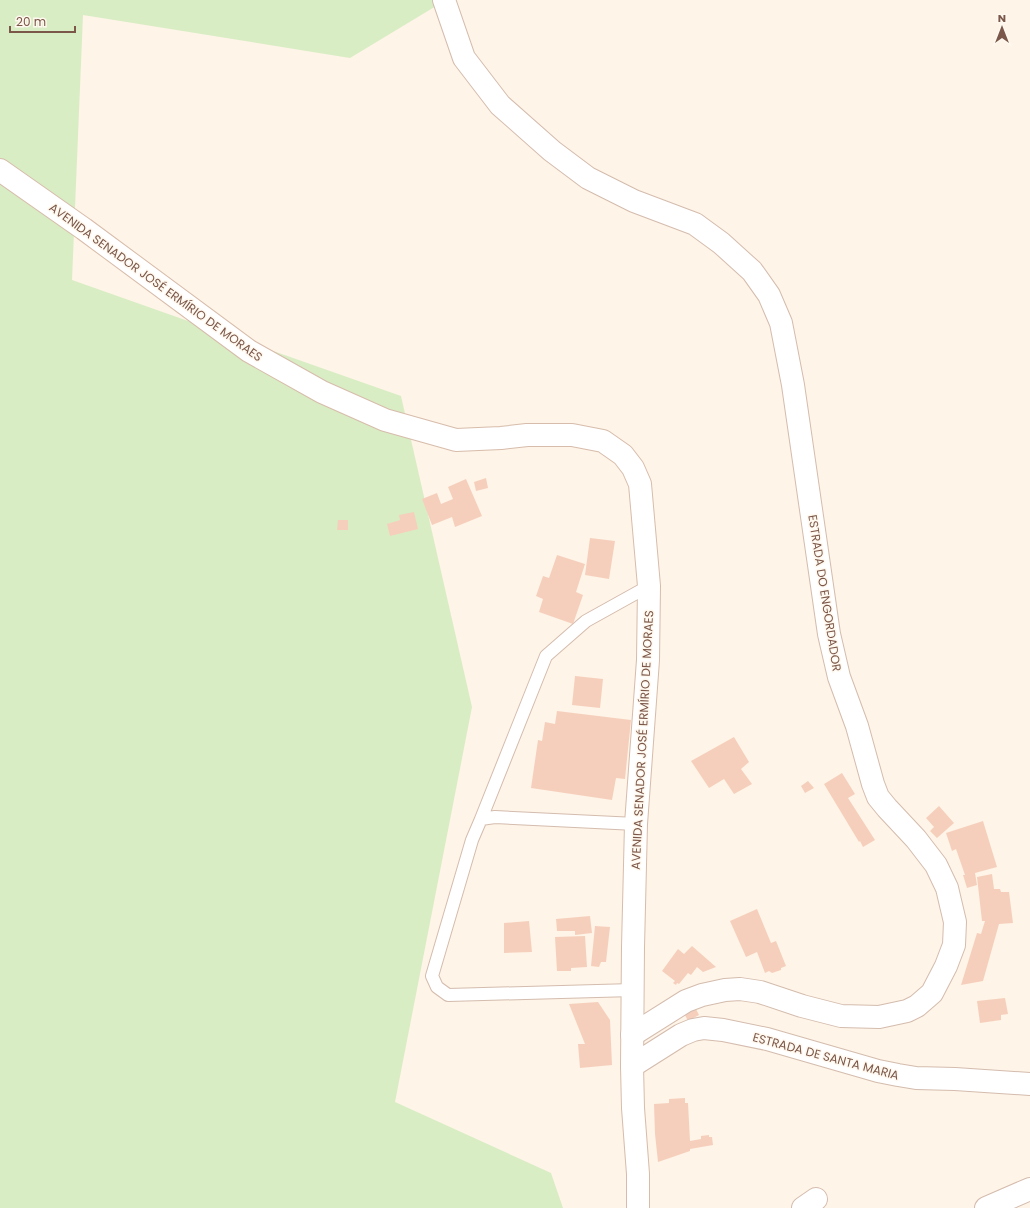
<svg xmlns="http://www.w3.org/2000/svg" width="1030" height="1208" font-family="Poppins,sans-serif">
  <rect width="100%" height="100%" fill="#fef4e7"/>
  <path fill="#d8edc4" d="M0 0H446L350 58 83 15 72 280 401 396 472 707 395 1102 551 1173 563 1208H0Z"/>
  <path fill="#f6cfbc" d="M486 478 488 488 476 491 474 482Z
    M466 479 482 516 455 527 452 517 432 525 422 499 437 493 441 504 453 499 448 487Z
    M414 512 418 529 390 536 387 524 400 520 399 515Z
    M338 520H348V530H337Z
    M590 538 615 541 609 579 585 575Z
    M557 555 585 564 576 592 583 595 573 624 539 612 543 599 536 596 543 576 549 578Z
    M575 676 603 679 600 708 572 705Z
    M557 711 631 720 625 779 616 778 612 800 531 788 538 740 542 741 545 722 555 724Z
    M734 737 749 762 741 769 752 784 734 794 724 779 709 788 691 761Z
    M842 773 855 794 848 798 875 840 863 847 860 841 859 842 824 784Z
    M808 781 814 788 805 793 801 786Z
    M939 806 954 823 937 838 930 831 934 827 926 818Z
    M983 821 997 867 975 873 977 885 967 888 963 875H965L956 849 952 851 946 833Z
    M992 874 994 889H1000L1001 892H1009L1013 923 999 924 983 981 961 985 977 933 981 934 985 921H982L977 877Z
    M757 909 771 943 776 941 786 966 781 968V970L772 973 769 971 765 973 757 952 746 957 730 921Z
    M590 916 592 933 575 935V931H557L556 919Z
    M529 921 532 952 504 953V923Z
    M595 926 610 927 606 962H601L599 967 591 966Z
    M585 936 587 967 571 968V971H557L555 937Z
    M692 946 716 967 703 972 697 967 691 975 688 973 679 984 677 983 676 985 673 983 675 981 662 971 678 949 684 954Z
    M1005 998 1008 1014 1001 1015V1020L980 1023 977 1001Z
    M598 1002 610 1020 612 1065 580 1068 578 1044H585L569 1004Z
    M695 1007 699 1015 688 1021 684 1013Z
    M685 1098V1103H688L690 1141 701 1139V1136L709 1135V1137H712L713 1145 690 1149V1151L658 1162 655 1134 654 1104 669 1103V1099Z"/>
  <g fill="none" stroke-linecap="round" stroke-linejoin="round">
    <defs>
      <path id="service" d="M481 819 546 656 586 621 649 586
        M633 990 448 995 437 987 432 976 472 840 481 819 495 817 636 824"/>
      <path id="minor" d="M444 0 464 58 500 105 552 151 588 178 634 201 695 224 721 243 752 271 769 295 781 323 793 385 829 634 839 677 857 726 873 784 878 797 887 808 916 839 936 865 947 888 955 922 954 945 946 966 932 993 917 1006 907 1011 879 1017 841 1016 802 1006 760 992 740 989 725 990 702 995 686 1001 632 1035
        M632 1066 681 1035 693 1030 704 1028 723 1030 767 1039 878 1071 898 1075 916 1078 955 1079 1030 1084
        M803 1208 816 1199
        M986 1208 1030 1189"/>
      <path id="secondary" d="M0 170 84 229 249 351 322 392 385 420 456 440 501 438 527 435H572L603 441 623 455 633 468 640 484 649 586 648 660 636 824 633 947 632 1066 633 1108 638 1174V1208"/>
    </defs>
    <use href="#service" stroke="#d4bcae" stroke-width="14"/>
    <use href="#minor" stroke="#d4bcae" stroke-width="24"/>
    <use href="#secondary" stroke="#d7bcab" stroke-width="24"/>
    <use href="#service" stroke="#fff" stroke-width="12"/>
    <use href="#minor" stroke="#fff" stroke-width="22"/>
    <use href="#secondary" stroke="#fff" stroke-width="22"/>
  </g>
  <g text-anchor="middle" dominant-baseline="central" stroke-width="3" stroke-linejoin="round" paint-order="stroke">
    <g font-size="12" fill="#7b5749" stroke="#fff8ef">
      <text transform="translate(156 282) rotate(36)">AVENIDA SENADOR JOSÉ ERMÍRIO DE MORAES</text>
      <text transform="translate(825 593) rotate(81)">ESTRADA DO ENGORDADOR</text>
      <text transform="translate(642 740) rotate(-87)">AVENIDA SENADOR JOSÉ ERMÍRIO DE MORAES</text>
      <text transform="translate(826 1056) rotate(15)">ESTRADA DE SANTA MARIA</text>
    </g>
  </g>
  <g transform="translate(1002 28)" stroke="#fff8ef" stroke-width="3" paint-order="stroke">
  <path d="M0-3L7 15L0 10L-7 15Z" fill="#7b5749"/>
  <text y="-6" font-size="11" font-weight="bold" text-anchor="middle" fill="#7b5749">N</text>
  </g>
  <path d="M10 26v6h65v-6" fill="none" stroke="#7b5749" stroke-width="2"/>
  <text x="16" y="26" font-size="12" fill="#7b5749" stroke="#fff8ef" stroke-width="3" paint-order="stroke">20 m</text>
</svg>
